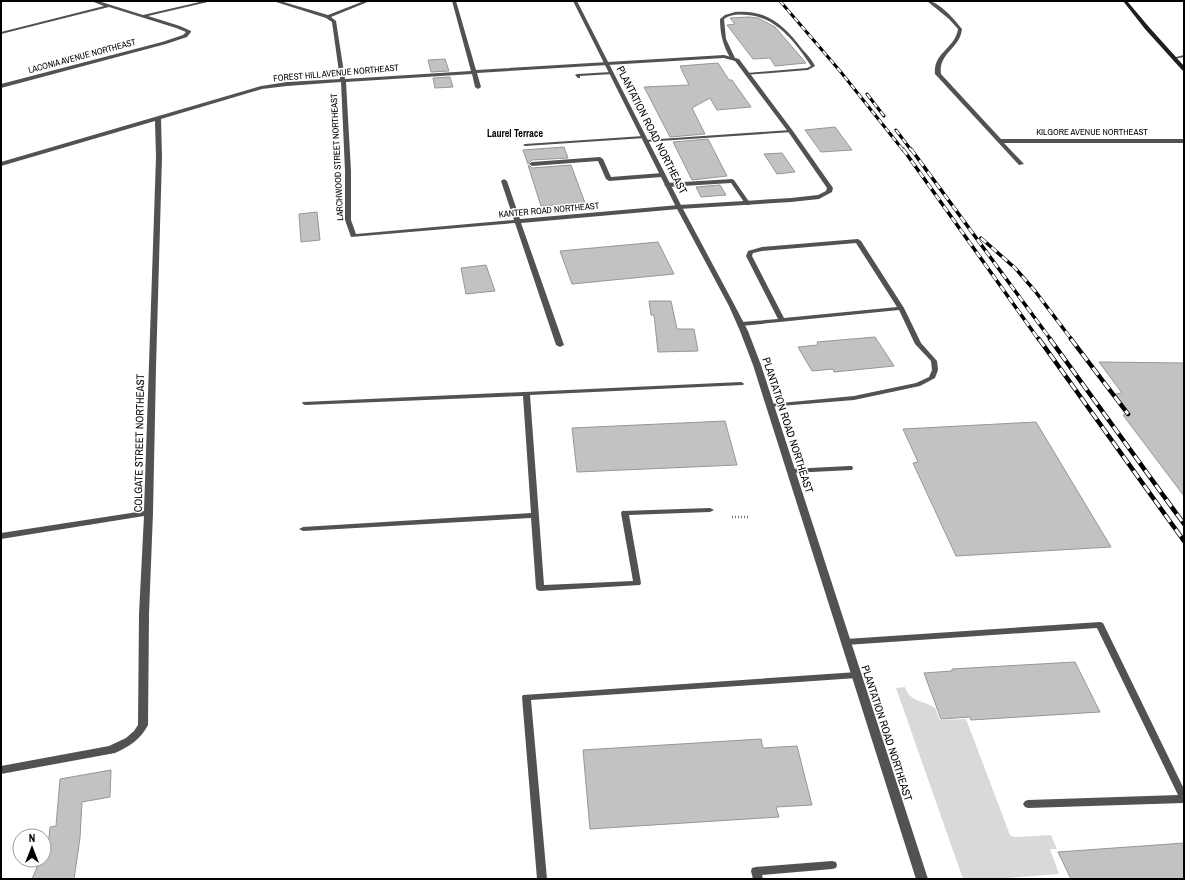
<svg xmlns="http://www.w3.org/2000/svg" width="1185" height="880" font-family="'Archivo Narrow',sans-serif">
  <rect width="100%" height="100%" fill="#fff"/>
  <path fill="#d9d9d9" d="M905 687C910 703 924 700 935 708L940 720 966 719 1010 835 1014 837 1051 835 1057 849H1050L1059 874 995 879H963L896 688Z"/>
  <path fill="#c2c2c2" stroke="#969696" d="M749 17 758 18 775 27 806 63 775 66 770 58 753 59 727 25 735 24 730 18Z
    M445 59 449 71 431 72 428 60Z
    M718 63 729 80H732L751 107 717 110 710 98 692 108 705 134 670 137 644 87 689 85 680 66Z
    M450 77 453 87 435 88 433 78Z
    M835 127 852 150 821 152 805 130Z
    M708 139 727 176 692 180 673 142Z
    M564 147 568 158 532 160 528 164 523 150Z
    M782 153 795 172 777 174 764 154Z
    M528 165 532 168 571 165 585 203 541 206Z
    M720 185 726 195 701 197 696 187Z
    M317 212 320 240 301 242 299 214Z
    M658 242 674 274 572 284 560 251Z
    M486 265 495 291 466 294 461 268Z
    M649 301H671L677 329H694L698 351 658 352 654 315H651Z
    M875 337 894 366 834 372 833 369 812 371 798 347 818 345 817 342Z
    M1099 362 1184 363V496L1123 415 1130 414 1115 394 1122 393Z
    M725 421 737 465 577 472 572 428Z
    M1036 422 1111 547 956 556 913 463 918 462 903 429Z
    M1075 662 1100 712 971 720 970 717 941 719 924 673 952 671V669Z
    M761 739 763 748 797 746 812 805 776 807 779 817 590 829 583 750Z
    M111 770 110 797 82 802 80 838 74 879H32L40 860H44L45 839 49 838 50 827 56 826 60 779Z
    M1184 843V879H1071L1058 852Z"/>
  <g fill="none" stroke-linecap="round" stroke-linejoin="round">
    <path stroke="#747474" stroke-width="2.5" stroke-dasharray="1 2" stroke-linecap="butt" d="M732 517H750"/>
    <path fill="#525252" fill-rule="evenodd" d="M735 12C766 9 784 25 802 49 807 54 812 60 815 66L808 70 745 75V74L747 73 807 68 811 66C796 43 776 17 748 15 739 14 731 14 724 19L726 39 735 58 731 59C723 46 720 34 720 19L725 15Z
      M611 72 613 73V74L580 76V78H578L575 75 577 74Z
      M790 130H792V132L645 142 643 141 645 140Z
      M643 136 645 137V138L525 146 523 145 525 144Z
      M600 157 603 159 611 177 662 173 665 175 662 177 609 181 606 179 598 161 532 166 529 164 532 162Z
      M732 179 734 180 750 203V205H746L731 183 667 187 664 185 667 183Z
      M858 239 861 241 904 308 921 343 937 361 938 370 935 378 920 386 854 400 768 407 767 406 770 404 854 396 916 383 929 377 932 370 931 361 915 344 899 310 741 326 738 324 741 322 778 319 746 256 748 251 762 247ZM856 243 897 307 784 318 752 256 753 253 762 251Z
      M741 382 743 383 744 384 743 385 530 395 544 585 633 581 621 513 622 511 710 508 714 510 710 512 629 515 641 583 640 585 540 591 537 590 536 588 531 518 303 531 299 529 303 527 531 513 523 396 305 405 303 404 302 403 303 402Z
      M849 466H852L853 468 852 470 791 473 787 471 791 469Z
      M1100 622 1103 623 1104 625 1184 789V803L1028 808 1025 807 1023 804 1025 801 1028 800 1178 795 1097 628 846 645 843 644 842 642 843 640 846 639Z
      M857 672 860 673 861 675 860 677 857 678 531 700 547 879H537L522 697 523 695Z
      M832 861 836 862 837 865 836 868 832 869 762 875 763 879H753L751 871 752 868 756 867Z"/>
    <path fill="#525252" fill-rule="evenodd" d="M91 1H98L143 15 204 1H212L148 16 180 26 191 31V32L187 37 166 44 1 88V84L162 42 183 35 186 32 176 28 109 7 1 34V32L104 6Z
      M273 1H280L328 15 364 1H370L331 17 336 21 345 79 471 71 452 1H456L476 70 724 55 739 59 793 131 833 188 832 192 819 199 791 202 679 209 521 223 564 345 560 347 556 345 515 223 351 237 345 220V171L341 82 287 86 262 89 161 119 162 157 156 368 153 513 149 614 148 725C140 740 130 746 115 753L1 774V766L109 746 126 738 134 731 138 725 139 614 144 516 1 539V533L144 511 156 157 155 121 1 166V162L261 86 287 82 340 79 332 22 326 18ZM724 58 735 61 789 133 827 188 826 191 818 195 791 198 679 205 520 219 507 181 504 179 501 181 514 220 356 234 351 220V171L346 82 472 74 475 87 478 89 481 87 477 73Z
      M927 1C939 1 955 20 962 29 960 49 938 53 941 74L1001 139H1184V143H1004L1024 164 1019 165 935 74C933 52 955 49 958 29L949 19Z
      M1184 55V57L1174 59 1172 58Z"/>
    <path fill="#525252" fill-rule="evenodd" d="M573 1H577L682 207 735 306 748 331 761 365 928 879H916L753 365 740 331 729 306 676 207Z"/>
    <path fill="#1f1f1f" fill-rule="evenodd" d="M1123 1H1127L1149 27 1184 66V71L1182 70 1145 29Z"/>
    <defs>
      <path id="rail-far2" d="M780 1 840 71 903 150
        M867 94 884 116
        M896 130 911 150"/>
      <path id="rail-far1" d="M903 149 1039 340
        M911 149 1051 340
        M981 238 1015 268 1035 291 1072 340"/>
      <path id="rail" d="M1039 339 1184 541
        M1050 339 1184 524
        M1071 339 1128 414"/>
    </defs>
    <use href="#rail-far2" stroke="#000" stroke-width="3"/>
    <use href="#rail-far1" stroke="#000" stroke-width="3.5"/>
    <use href="#rail" stroke="#000" stroke-width="4.5"/>
    <use href="#rail-far2" stroke="#fff" stroke-width="2" stroke-dasharray="5.5" stroke-linecap="butt"/>
    <use href="#rail-far1" stroke="#fff" stroke-width="2.5" stroke-dasharray="7" stroke-linecap="butt"/>
    <use href="#rail" stroke="#fff" stroke-width="3" stroke-dasharray="9" stroke-linecap="butt"/>
  </g>
  <g text-anchor="middle" dominant-baseline="central" stroke-width="3" stroke-linejoin="round" paint-order="stroke">
    <g font-size="9" fill="#000" stroke="#fff">
      <text transform="translate(82 56) rotate(-15)">LACONIA AVENUE NORTHEAST</text>
      <text transform="translate(336 73) rotate(-5)">FOREST HILL AVENUE NORTHEAST</text>
      <text x="1092" y="132">KILGORE AVENUE NORTHEAST</text>
      <text transform="translate(337 157) rotate(-93)">LARCHWOOD STREET NORTHEAST</text>
      <text transform="translate(549 210) rotate(-5)">KANTER ROAD NORTHEAST</text>
    </g>
    <g font-size="10" font-weight="bold" fill="#000" stroke="#fff">
      <text x="515" y="133">Laurel Terrace</text>
    </g>
    <g font-size="11" fill="#000" stroke="#fff">
      <text transform="translate(652 130) rotate(63)">PLANTATION ROAD NORTHEAST</text>
      <text transform="translate(788 425) rotate(72)">PLANTATION ROAD NORTHEAST</text>
      <text transform="translate(139 443) rotate(-89)">COLGATE STREET NORTHEAST</text>
      <text transform="translate(887 733) rotate(72)">PLANTATION ROAD NORTHEAST</text>
    </g>
  </g>
  <rect width="1185" height="880" fill="none" stroke="#000000" stroke-width="4"/>
  <g transform="translate(32 848)"><circle r="19" fill="#ffffff" stroke="#999999"/>
  <path d="M0-3L7 15L0 10L-7 15Z" fill="#000000"/>
  <text y="-6" font-size="11" font-weight="bold" text-anchor="middle" fill="#000000">N</text>
  </g>
</svg>
